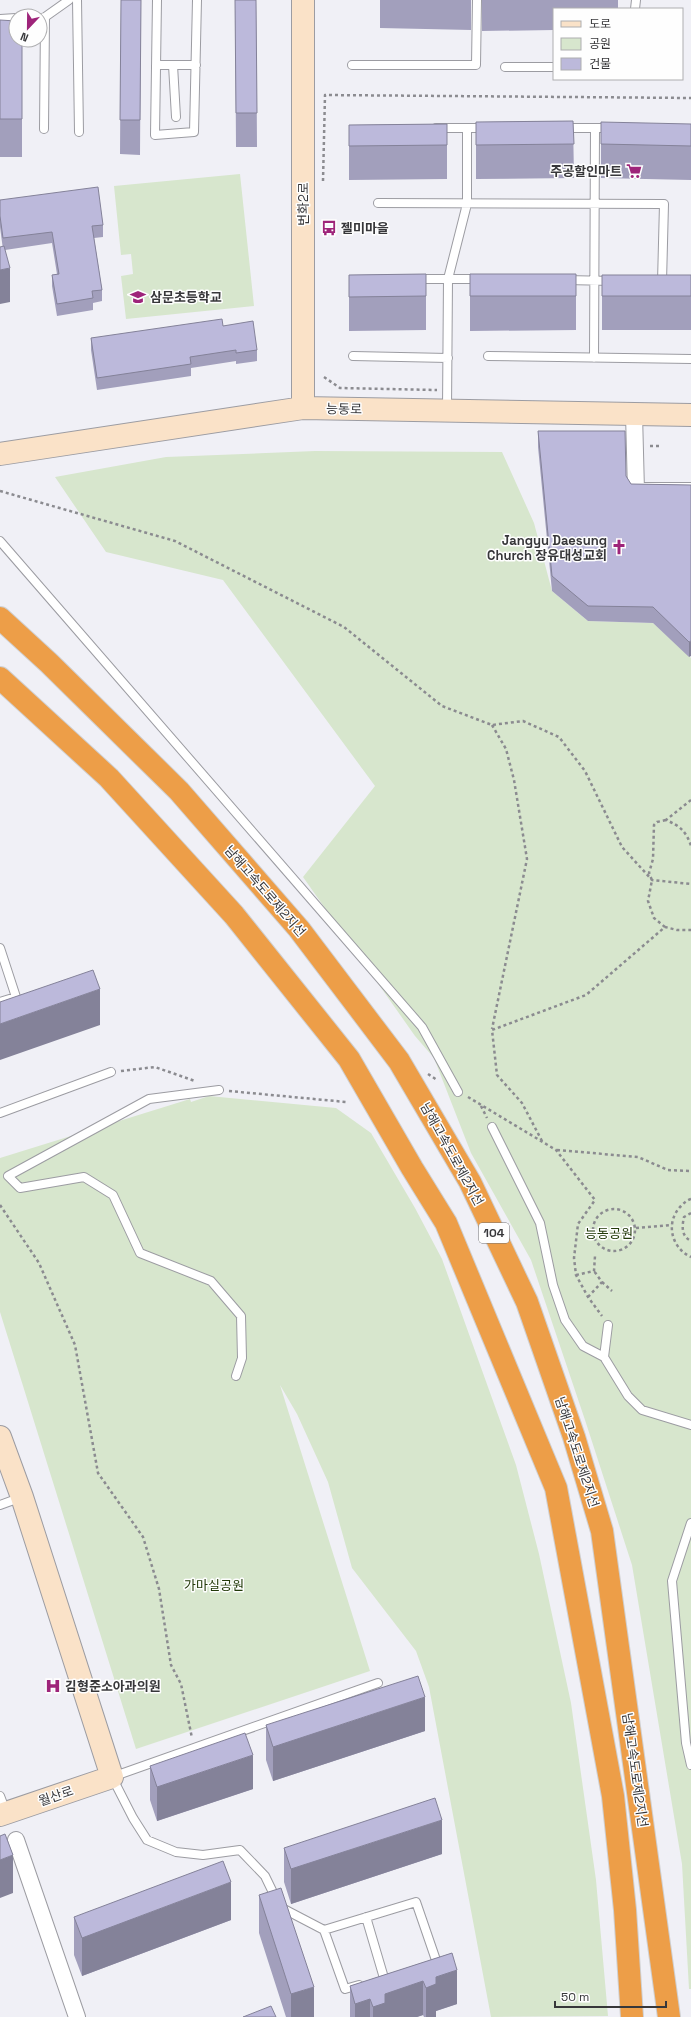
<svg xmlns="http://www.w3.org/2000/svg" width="691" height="2017" font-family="'Space Grotesk','Noto Sans KR',sans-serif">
  <rect width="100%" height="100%" fill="#f0f0f6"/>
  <path fill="#d7e6cd" d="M240 174 254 306 126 319 121 276 133 274 131 254 121 255 114 186Z
    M315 451 502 452 534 523 552 591 588 621 653 623 691 658V1989H689L682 1864 632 1565 585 1420 531 1260 471 1153 434 1058 415 1036 303 877 375 786 223 580 106 552 55 477 166 457Z
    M209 1096 336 1108 371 1133 415 1208 442 1259 516 1465 539 1554 571 1703 596 1880 608 2016 491 2017 429 1687 416 1651 352 1568 328 1482 297 1414 280 1385 370 1671 136 1749 0 1312V1158L190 1099 191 1102Z"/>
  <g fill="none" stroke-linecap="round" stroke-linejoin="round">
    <defs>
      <path id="lane" d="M77 0 79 132
        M157 0 155 135 194 132 197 0
        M635 9 636 0
        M41 18 45 17 69 0
        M0 19 16 18
        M157 65H196
        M173 65 176 117
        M352 65H476L477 0
        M505 67H554
        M436 128H486
        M564 128H612
        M44 129 45 17
        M378 203 664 204 662 282 658 281
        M416 279H480
        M566 280 612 281
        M353 356 448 358
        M488 356 691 359
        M594 358 595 128
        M447 409 448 279 467 204V128
        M0 541 422 1027 458 1092
        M0 948 16 997 0 1002
        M219 1090 149 1099 8 1176 20 1188 84 1177 113 1195 140 1253 211 1281 241 1316 242 1358 236 1376
        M0 1113 111 1072
        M492 1127 540 1223 553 1285 565 1320 583 1346 604 1357 608 1325
        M604 1357 628 1396 642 1410 691 1425
        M0 1505 22 1497
        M691 1523 672 1581 686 1743 691 1765
        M0 1796 6 1812
        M366 1917 384 1978
        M324 1930 416 1902 437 1963 432 1965
        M359 1985 345 1989 324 1930 280 1907 265 1876 240 1850 203 1855 176 1852 147 1840 133 1818 112 1777 378 1683"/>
      <path id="street" d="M634 414 636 491H691
        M16 1840 77 2017"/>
      <path id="secondary" d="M303 0V408
        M0 454 303 408 691 415
        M0 1437 22 1497 112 1777 0 1815"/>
      <path id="highway" d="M0 618 49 663 179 791 299 929 399 1061 470 1182 527 1302 574 1437 602 1531 669 2017
        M0 678 109 778 234 915 349 1059 412 1168 446 1223 556 1488 613 1796 625 1910 632 2017"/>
    </defs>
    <use href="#lane" stroke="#9c9ca2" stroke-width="10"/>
    <use href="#street" stroke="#9c9ca2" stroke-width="18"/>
    <use href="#secondary" stroke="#9c9ca2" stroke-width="24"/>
    <use href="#highway" stroke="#cfcfd0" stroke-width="24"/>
    <path stroke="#8b8b90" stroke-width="2.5" stroke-dasharray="3 3" stroke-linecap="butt" d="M323 181 325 95 691 98
      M324 377 340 388 437 390
      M650 446H660
      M0 491 175 541 344 627 442 706 492 725 523 721 559 737 585 771 622 847 652 880 691 884
      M492 725 506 749 514 780 527 859 492 1029
      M691 800 666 820C680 826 686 831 691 846
      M665 927 654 918 648 901 652 880 649 873 653 859 654 825 657 822 666 820
      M121 1071 155 1067 195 1081
      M428 1074 437 1080
      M229 1091 346 1102
      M468 1097 556 1150 595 1200 578 1224 574 1258 576 1275 588 1297 602 1316
      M481 1106 487 1118
      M542 1141 522 1103 497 1075 492 1030 586 995 665 927 677 930H691
      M557 1150 638 1157 668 1170 691 1171
      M691 1199C687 1200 684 1203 681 1206 665 1222 671 1248 691 1257
      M0 1205 39 1263 75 1345 98 1473 143 1537 159 1589 171 1665 181 1684 192 1738
      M593 1230a21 21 0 1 1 42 0a21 21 0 1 1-42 0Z
      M691 1213 684 1217C682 1226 681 1236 691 1241
      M636 1228 672 1225
      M576 1275 594 1271 595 1256
      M602 1282 612 1291
      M588 1297 602 1282 594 1271"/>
    <use href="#lane" stroke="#fff" stroke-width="8"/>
    <use href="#street" stroke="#fff" stroke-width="16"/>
    <use href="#secondary" stroke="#fae2c8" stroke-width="22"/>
    <use href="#highway" stroke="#ed9e48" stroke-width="22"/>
  </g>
  <path fill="#a29fbc" d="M121 0H141L140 155 120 154Z
    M235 0H256L257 147H236Z
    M380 0H471V30L380 28Z
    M482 0H618V9H554V30L482 31Z
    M0 20 22 40V157H0Z
    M573 121 574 178 476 179V122Z
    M447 124V179L349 180V125Z
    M691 124V180L601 178V144Z
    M0 200 103 225V237L94 238 102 290V301L93 303V310L57 316 52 286V275L57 274 52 243 5 250 10 302 0 227Z
    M426 274V330L349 331V275Z
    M470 274H576V330L470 331Z
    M602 275H691V330H602Z
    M223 326 257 350V361L236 364V361L191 368V376L97 390 91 350V338Z
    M538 431 626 476 631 484 691 485 689 657 653 623 588 621 552 591 538 447Z
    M266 1725 425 1731 273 1781 266 1760Z
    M150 1766 253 1789 157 1821 150 1800Z
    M284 1848 442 1854 291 1904 284 1882Z
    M259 1895 314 2017H286L259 1933Z
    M74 1917 231 1920 82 1976 74 1955Z
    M452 1953 457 2004 436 2011V2017H424L423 2015 417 2017H350V1986Z"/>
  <path fill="#848299" d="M10 268V302L0 304V270Z
    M691 641V656L689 657V642Z
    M100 989V1025L0 1060V1024Z
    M425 1697V1731L273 1781V1747Z
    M253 1755V1789L157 1821V1787Z
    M442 1820V1854L291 1904V1869Z
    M13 1855V1893L0 1898V1860Z
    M231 1882V1920L82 1976V1938Z
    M457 1970V2004L436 2011V2017H426V1988L436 1977Z
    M423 1981V2015L417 2017H373V2007L385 1994Z
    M314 1987V2017H291V1994Z
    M370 1999V2017H355V2004Z"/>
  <path fill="#bcb9db" stroke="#848299" d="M121 0H141L140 120H120Z
    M235 0H256L257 113H236Z
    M0 20 16 21V40H22V119H0Z
    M573 121 574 144 476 145V122Z
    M601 122 691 124V146L601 144Z
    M447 124V145L349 146V125Z
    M98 187 103 225 92 226 102 290 92 291 93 298 57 304 52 275 59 274 52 232 3 238 0 216V200Z
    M4 246 10 268 0 270V247Z
    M426 274V296L349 297V275Z
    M470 274H576V296H470Z
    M602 275H691V296H602Z
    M222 319 223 326 253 321 257 350 236 353V350L190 357 191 364 97 378 91 338Z
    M538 431H625L626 476 631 484 691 485V641L689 642 653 607 588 606 552 576Z
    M93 970 100 989 0 1024V1002Z
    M418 1676 425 1697 273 1747 266 1725Z
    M245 1733 253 1755 157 1787 150 1766Z
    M435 1798 442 1820 291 1869 284 1848Z
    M5 1834 13 1855 0 1860V1836Z
    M223 1861 231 1882 82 1938 74 1917Z
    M281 1888 314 1987 291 1994 259 1895Z
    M452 1953 457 1970 436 1977V1984L426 1988 423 1981 385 1994V2003L373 2007 370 1999 355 2004 350 1986Z
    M271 2006 276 2017H243Z"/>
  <defs>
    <symbol id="supermarket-bare" viewBox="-9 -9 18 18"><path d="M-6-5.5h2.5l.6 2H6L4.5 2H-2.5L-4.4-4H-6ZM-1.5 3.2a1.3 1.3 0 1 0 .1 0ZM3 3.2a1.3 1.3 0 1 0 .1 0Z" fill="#9e247a" stroke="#fefefe" stroke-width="2.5" paint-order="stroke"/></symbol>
    <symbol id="bus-bare" viewBox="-9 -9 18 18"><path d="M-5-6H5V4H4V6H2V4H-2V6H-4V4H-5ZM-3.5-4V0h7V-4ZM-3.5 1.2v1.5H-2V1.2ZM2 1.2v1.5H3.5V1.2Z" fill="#9e247a" stroke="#fefefe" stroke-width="2.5" paint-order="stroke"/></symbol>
    <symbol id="school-bare" viewBox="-9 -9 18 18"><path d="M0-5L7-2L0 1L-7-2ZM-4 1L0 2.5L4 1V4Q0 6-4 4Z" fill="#9e247a" stroke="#fefefe" stroke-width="2.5" paint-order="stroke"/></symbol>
    <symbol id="church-bare" viewBox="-9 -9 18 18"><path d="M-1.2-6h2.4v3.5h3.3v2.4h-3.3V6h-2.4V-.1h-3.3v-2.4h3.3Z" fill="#9e247a" stroke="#fefefe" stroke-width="2.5" paint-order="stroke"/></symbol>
    <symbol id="hospital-bare" viewBox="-9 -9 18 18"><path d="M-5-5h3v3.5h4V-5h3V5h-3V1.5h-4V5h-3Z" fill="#9e247a" stroke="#fefefe" stroke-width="2.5" paint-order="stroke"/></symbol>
  </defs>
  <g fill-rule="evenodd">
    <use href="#supermarket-bare" x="623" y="160" width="22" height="22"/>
    <use href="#bus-bare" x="318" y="217" width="22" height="22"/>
    <use href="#school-bare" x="127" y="286" width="22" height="22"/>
    <use href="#church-bare" x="608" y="536" width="22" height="22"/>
    <use href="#hospital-bare" x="42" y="1675" width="22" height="22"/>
  </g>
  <g text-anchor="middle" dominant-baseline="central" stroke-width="3" stroke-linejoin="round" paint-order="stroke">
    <rect fill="#fefefe" stroke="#737375" stroke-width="1" x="479" y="1223" width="30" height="20" rx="3"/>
    <g font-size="12" font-weight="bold" fill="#37373a">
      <text x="494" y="1233">104</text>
    </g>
    <g font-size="13" font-weight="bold" fill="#37373a" stroke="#fefefe" text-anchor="start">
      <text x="622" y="171" text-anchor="end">주공할인마트</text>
      <text x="341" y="228">젤미마을</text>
      <text x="150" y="297">삼문초등학교</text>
      <text x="607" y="540" text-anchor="end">Jangyu Daesung<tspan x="607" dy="15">Church 장유대성교회</tspan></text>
      <text x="65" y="1686">김형준소아과의원</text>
    </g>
    <g font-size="13" fill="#37373a" stroke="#fefefe">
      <text transform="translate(303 204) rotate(-90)">번화2로</text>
      <text transform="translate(344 409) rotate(1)">능동로</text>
      <text transform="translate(265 891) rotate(49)">남해고속도로제2지선</text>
      <text transform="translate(452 1154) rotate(61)">남해고속도로제2지선</text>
      <text transform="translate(577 1452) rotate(72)">남해고속도로제2지선</text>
      <text transform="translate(635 1770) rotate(82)">남해고속도로제2지선</text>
      <text transform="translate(56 1796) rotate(-19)">월산로</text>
    </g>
    <g font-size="13" fill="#213908" stroke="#fefefe">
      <text x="609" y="1233">능동공원</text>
      <text x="214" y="1585">가마실공원</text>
    </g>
  </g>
  <rect x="553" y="8" width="130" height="72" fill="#fefefe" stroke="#aeaeb0"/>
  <rect x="561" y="21" width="20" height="6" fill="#fae2c8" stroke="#aeaeb0"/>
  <text x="589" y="28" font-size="12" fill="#37373a">도로</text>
  <rect x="561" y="38" width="20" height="12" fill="#d7e6cd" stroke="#aeaeb0"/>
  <text x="589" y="48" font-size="12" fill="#37373a">공원</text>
  <rect x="561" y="58" width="20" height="12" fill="#bcb9db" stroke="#aeaeb0"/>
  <text x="589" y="68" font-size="12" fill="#37373a">건물</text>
  <g transform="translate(28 28) rotate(202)"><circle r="19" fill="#fefefe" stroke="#aeaeb0"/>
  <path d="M0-3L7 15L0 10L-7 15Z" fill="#9e247a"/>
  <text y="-6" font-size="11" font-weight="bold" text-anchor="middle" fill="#37373a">N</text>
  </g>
  <path d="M555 2001v6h111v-6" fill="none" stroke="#37373a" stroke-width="2"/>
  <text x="561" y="2001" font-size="12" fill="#37373a" stroke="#fefefe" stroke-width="3" paint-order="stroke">50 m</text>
</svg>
